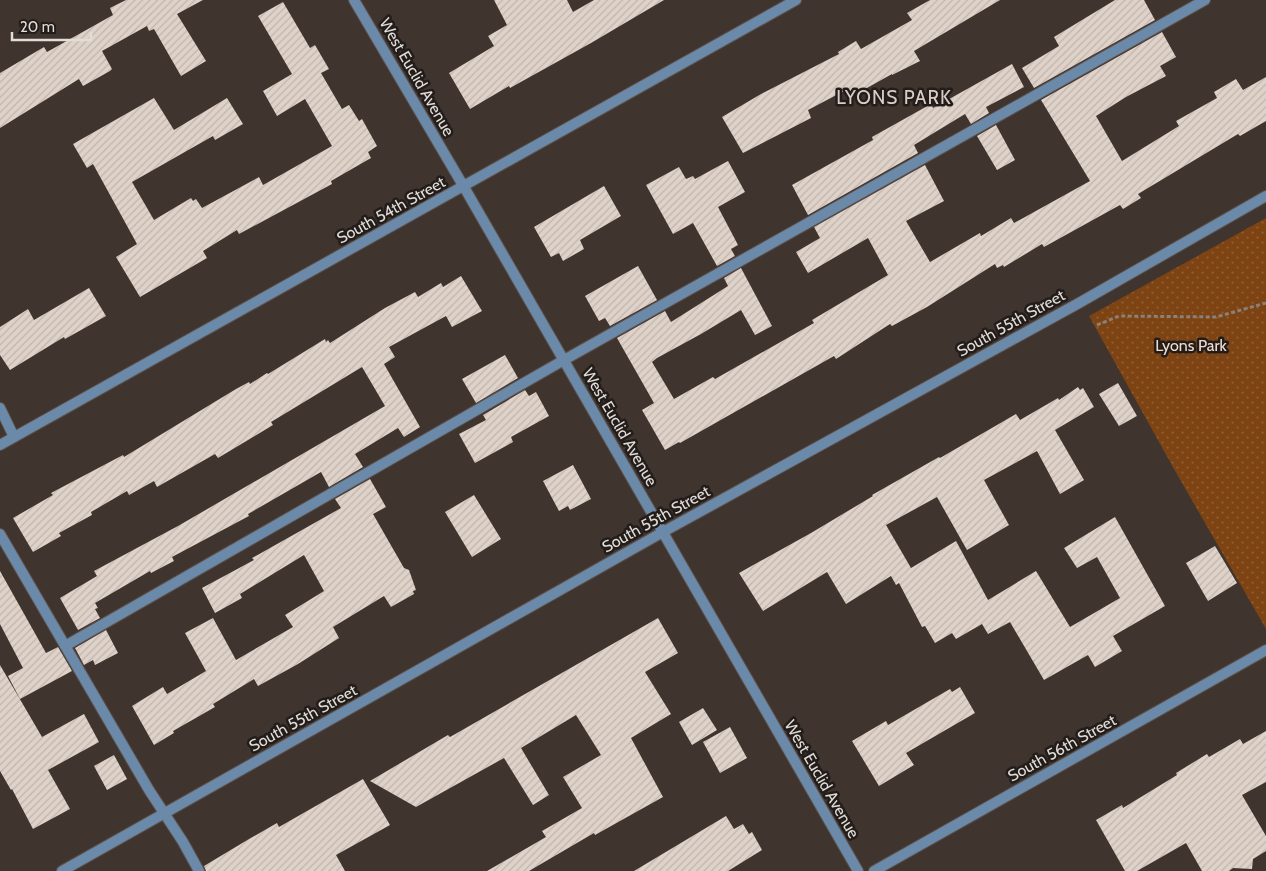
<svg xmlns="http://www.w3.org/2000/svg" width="1266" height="871" font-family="Cabin,sans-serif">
  <defs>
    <pattern id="grass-dots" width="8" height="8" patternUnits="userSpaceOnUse" patternTransform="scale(1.25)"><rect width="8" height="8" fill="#7d4312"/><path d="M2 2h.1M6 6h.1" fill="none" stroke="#8f5e34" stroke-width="1.8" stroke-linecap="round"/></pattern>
    <pattern id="building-hatch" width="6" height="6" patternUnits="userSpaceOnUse" patternTransform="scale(1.25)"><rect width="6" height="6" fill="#dfd2c9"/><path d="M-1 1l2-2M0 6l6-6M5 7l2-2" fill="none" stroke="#c0b5ae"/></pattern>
  </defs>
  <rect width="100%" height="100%" fill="#3f342e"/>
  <path fill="url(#grass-dots)" d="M1266 218V629L1174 469 1089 316Z"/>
  <path fill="url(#building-hatch)" d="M126 0H203L177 14 206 61 181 76 154 29 149 31 147 26 102 51 112 69 110 71 83 86 79 79 0 128V73L44 47 47 52 113 15 110 8Z
    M494 0H567L573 12 594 0H664L591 43 510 88 509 86 470 109 449 73 494 46 488 36 507 25Z
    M930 0H1000L914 51 920 61 892 75V74L849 98 844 91 808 110 811 118 743 153 722 117 761 94 839 54 838 52 856 41 861 49 912 20 907 13Z
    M1115 0H1144L1155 20 1034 88 1022 68 1059 46 1054 37Z
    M283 2 310 48 315 45 329 69 321 73 342 109 349 105 359 121 362 119 377 146 368 152 371 158 331 181 332 184 239 234 237 230 203 251 207 258 140 297 116 257 137 244 93 164 87 168 73 144 154 98 174 130 227 98 243 124 215 140 213 136 132 182 154 220 191 198 193 201 196 199 202 208 259 177 263 185 332 146 305 99 277 116 263 91 292 74 258 16Z
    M1162 32 1176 57 1160 66 1166 76 1126 97 1096 116 1122 161 1179 126 1176 121 1217 98 1214 92 1236 79 1243 90 1266 77V121L1240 136 1238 134 1138 194 1141 198 1123 209 1120 205 1044 247 1042 244 1004 267 1003 265 997 268 995 264 927 307 892 326 890 324 836 359 834 356 680 443 679 442 665 450 642 410 654 403 617 338 665 311 671 322 728 286 724 278 741 268 772 326 755 335 741 310 701 334 657 358 652 362 674 399 713 377 715 379 814 323 812 320 888 275 868 238 808 273 796 252 820 238 814 227 925 165 944 201 906 221 930 262 980 233 981 236 1011 218 1014 223 1090 181 1041 100Z
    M1012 64 1024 87 986 107 989 113 971 124 965 114 914 145 918 153 808 215 792 185 873 140 872 137 931 104 933 108Z
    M996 125 1015 160 997 170 977 136Z
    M728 161 745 192 718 207 738 245 731 249 735 256 717 266 693 223 673 234 646 185 679 167 686 179 693 176 695 179Z
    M604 186 621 216 580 240 584 249 563 261 559 253 551 257 534 227Z
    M638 266 657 300 610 326 605 318 599 321 585 296Z
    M461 276 482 311 452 327 446 316 389 347 395 357 384 364 420 427 404 437 398 428 355 454 363 467 329 487 321 472 248 514 249 516 172 557 174 561 151 573 150 571 95 603 98 608 95 609 100 618 78 630 60 598 97 576 94 571 178 526 385 406 362 367 271 422 273 425 218 458 215 454 157 487 154 481 129 495 127 491 91 512 92 515 59 533 61 536 33 552 13 518 53 495 51 493 123 455 124 457 236 389 249 382 250 384 267 373 268 374 325 339 326 342 328 340 330 343 385 308 415 292 418 297 441 283 443 287Z
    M89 288 106 316 65 339 64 337 10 370 0 355V327L28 309 34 320Z
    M505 355 518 378 476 403 462 379Z
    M1118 383 1137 416 1119 426 1099 394Z
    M1078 387 1080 390 1083 388 1094 407 1055 430 1084 480 1060 494 1037 451 984 480 1009 525 967 550 937 497 886 525 911 568 956 541 988 600 1036 571 1070 627 1120 598 1097 557 1077 568 1064 548 1115 517 1165 606 1113 636 1122 651 1095 667 1088 655 1044 680 1010 622 988 634 982 624 956 639 952 633 935 643 925 626 922 627 899 583 896 585 891 576 846 604 827 572 763 611 739 573 811 533 873 496 872 495 939 457 940 458 1016 414 1020 420 1058 398 1059 400Z
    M525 390 529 396 536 392 549 416 511 437 513 442 475 463 459 434 486 420 483 415Z
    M573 465 591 499 570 510 568 506 559 511 543 481Z
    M370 479 386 507 373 514 404 568 409 570 416 590 413 591 414 594 391 607 384 596 333 627 339 638 298 664 258 686 254 679 213 704 215 707 173 731 174 733 154 745 132 706 163 687 167 694 206 671 185 633 213 618 236 660 293 627 285 615 324 591 304 555 240 594 242 598 215 613 202 588 254 560 252 558 341 508 335 499Z
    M474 495 501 539 472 557 445 512Z
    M1215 546 1237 583 1208 601 1186 563Z
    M0 571 46 653 58 647 72 671 20 699 8 676 23 668 0 624Z
    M658 618 678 653 645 672 671 714 631 738 663 797 595 835 594 833 529 871H487L546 837 542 831 582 808 563 777 601 755 576 715 521 748 549 795 533 805 504 758 416 807 370 781 448 735 450 737Z
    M106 630 118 653 95 665 93 660 84 665 75 648Z
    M0 665 42 737 84 714 99 742 48 770 70 809 33 829 12 789 11 790 0 771Z
    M960 687 975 713 906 753 914 765 879 786 852 741 886 721 888 725 950 689 952 692Z
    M703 708 717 730 692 745 679 722Z
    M730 727 747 758 720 773 703 742Z
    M1266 731V782L1242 795 1266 836V851L1253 859 1252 869 1233 868 1229 871H1202L1186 843 1137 871H1125L1096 820 1122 805 1123 808 1177 775 1176 773 1207 754 1209 757 1240 739 1243 744Z
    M114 755 127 779 107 790 94 766Z
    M363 779 390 825 336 855 345 871H206L204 866 249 839 277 823 279 827Z
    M726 816 734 829 743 824 749 834 752 832 762 850 728 871H634Z"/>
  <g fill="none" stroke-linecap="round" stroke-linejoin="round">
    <defs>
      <path id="lane" d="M0 408 14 437
        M0 534 149 790 183 842 199 871
        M65 646 564 360 1205 0"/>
      <path id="street" d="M354 0 464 187 858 871
        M0 445 796 0
        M62 871 663 532 1079 303 1266 196
        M874 871 1266 650"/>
    </defs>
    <use href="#lane" stroke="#5d524d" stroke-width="12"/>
    <use href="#street" stroke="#5d524d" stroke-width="12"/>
    <path stroke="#89817b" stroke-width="3" stroke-dasharray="4 2.5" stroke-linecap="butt" d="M1097 325 1119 316 1216 317 1266 303"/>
    <use href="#lane" stroke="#6b89a8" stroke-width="10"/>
    <use href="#street" stroke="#6b89a8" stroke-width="10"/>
  </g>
  <g text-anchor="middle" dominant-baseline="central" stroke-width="5" stroke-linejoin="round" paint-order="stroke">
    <g font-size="16" fill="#e3ddd8" stroke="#221d1a">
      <text transform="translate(417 77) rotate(60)">West Euclid Avenue</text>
      <text transform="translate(391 210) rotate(-29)">South 54th Street</text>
      <text transform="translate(1011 323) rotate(-29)">South 55th Street</text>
      <text transform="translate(620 427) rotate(60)">West Euclid Avenue</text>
      <text transform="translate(656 519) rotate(-29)">South 55th Street</text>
      <text transform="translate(303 718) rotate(-29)">South 55th Street</text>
      <text transform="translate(1062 748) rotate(-29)">South 56th Street</text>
      <text transform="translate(822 779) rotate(60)">West Euclid Avenue</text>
    </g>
    <g font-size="16" fill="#f3dcce" stroke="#221d1a">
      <text x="1191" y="345">Lyons Park</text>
    </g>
    <g font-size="19" letter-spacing="1" fill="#d9ccc4" stroke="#221d1a">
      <text x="894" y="97">LYONS PARK</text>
    </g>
  </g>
  <path d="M12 32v8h79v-8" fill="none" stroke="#e3ddd8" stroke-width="2.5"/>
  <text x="20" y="32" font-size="15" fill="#e3ddd8" stroke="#221d1a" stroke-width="4" paint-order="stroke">20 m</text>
</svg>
